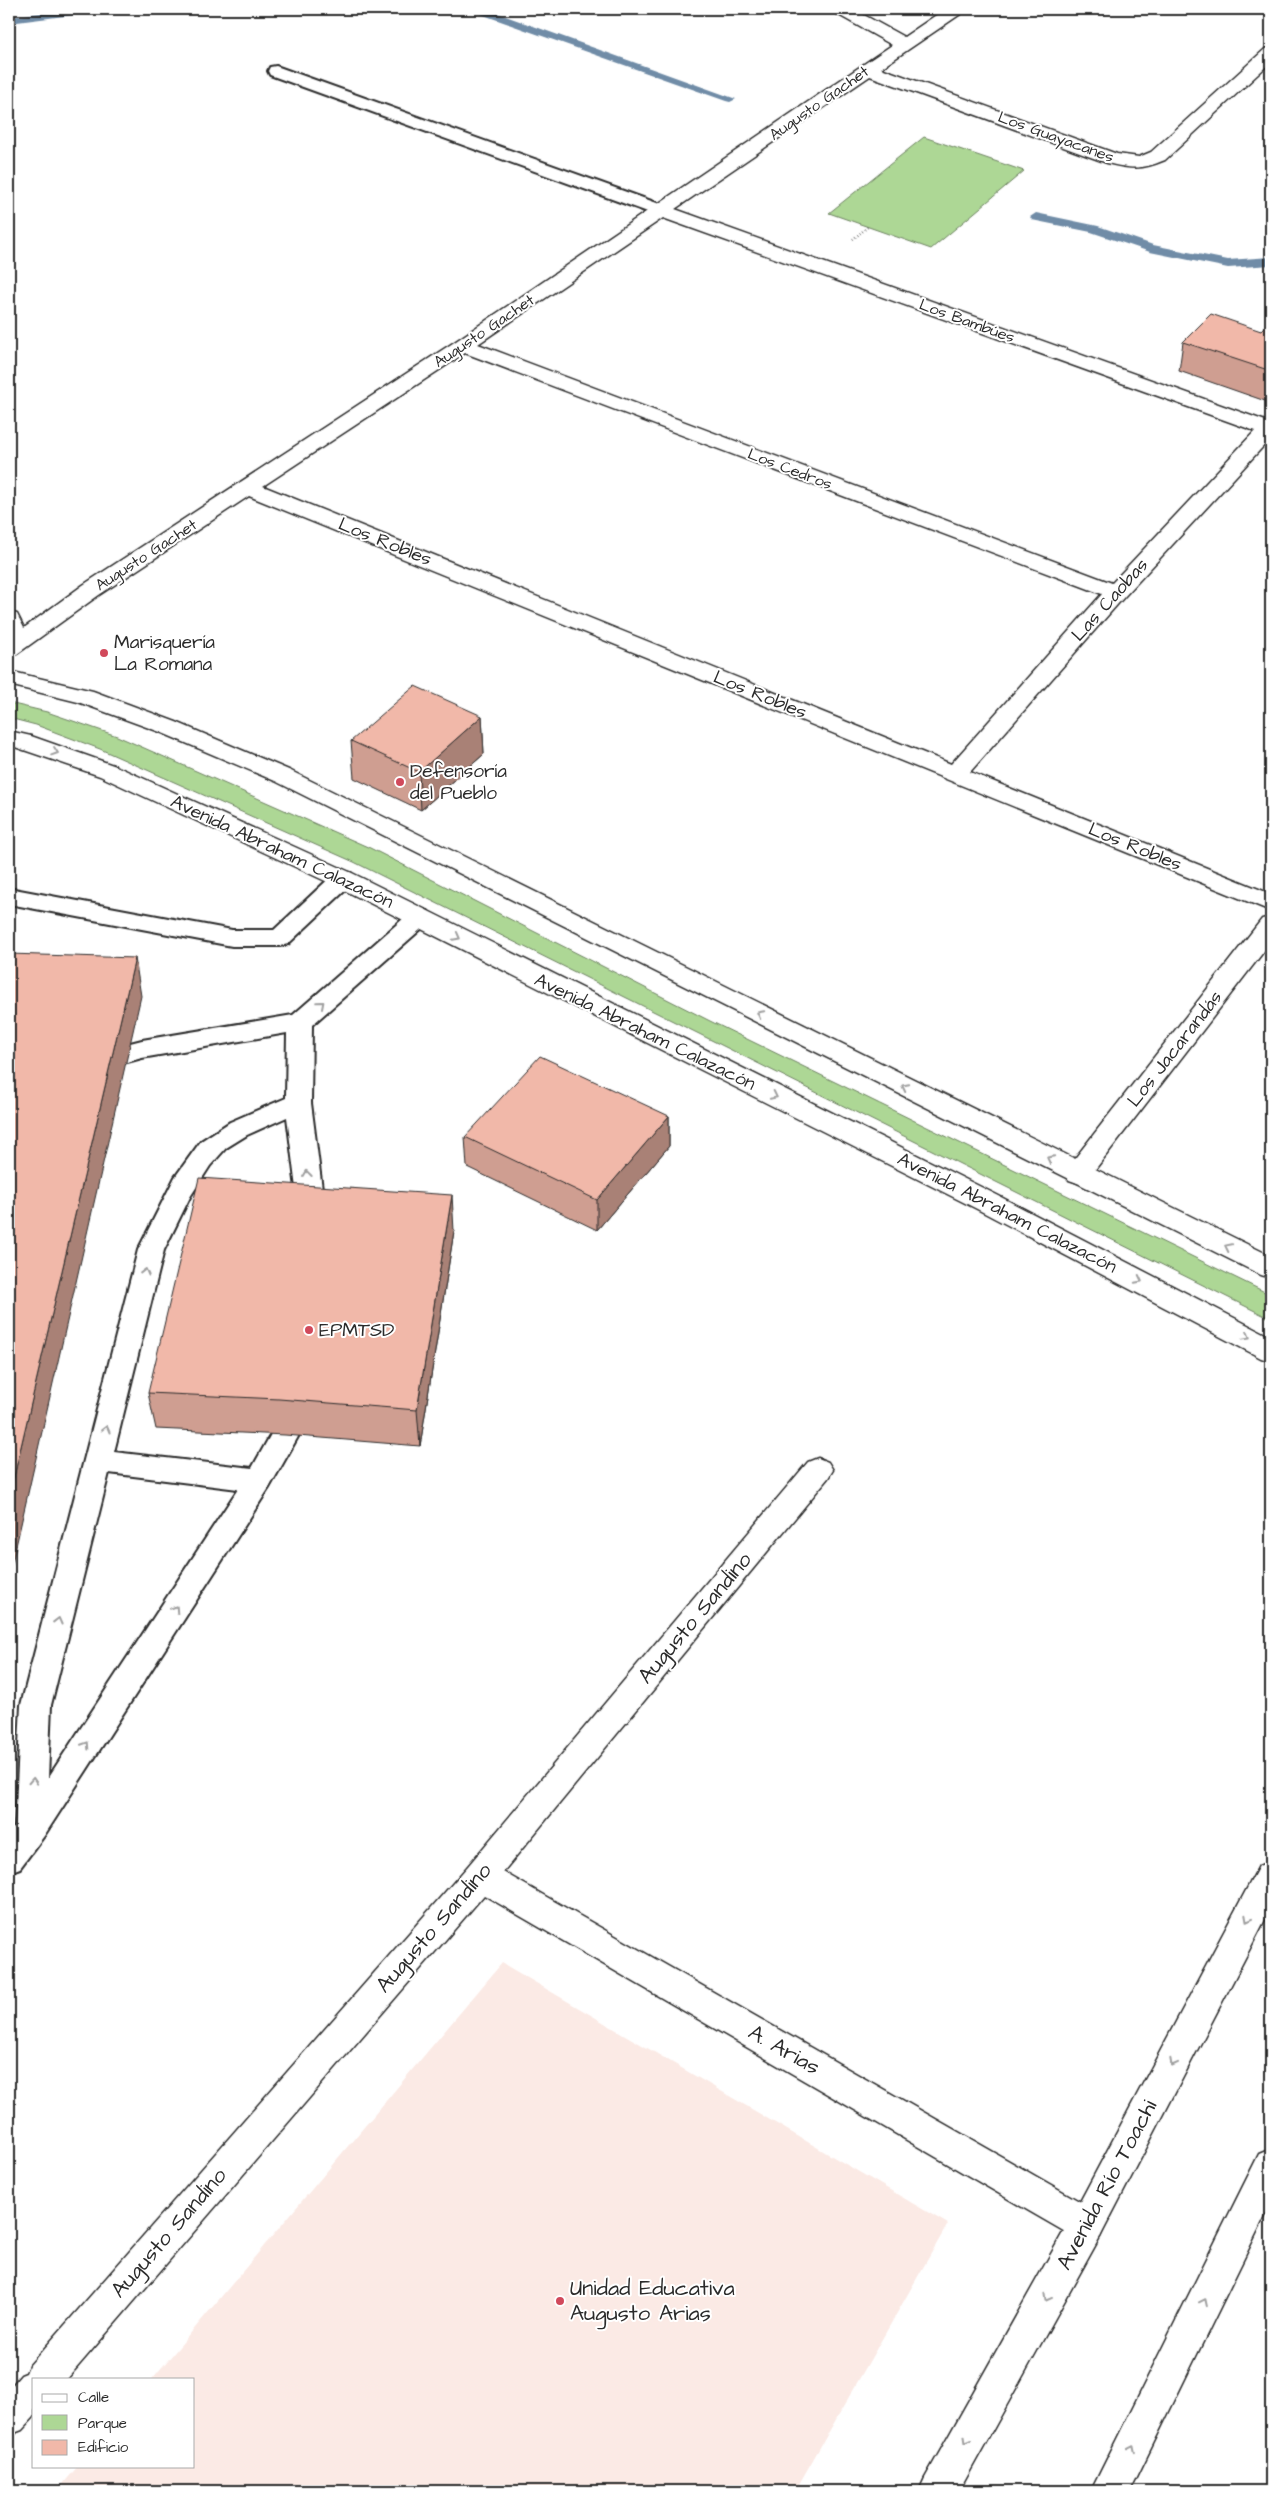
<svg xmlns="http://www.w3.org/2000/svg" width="1280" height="2500" font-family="'Architects Daughter',sans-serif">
  <rect width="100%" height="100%" fill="#fff"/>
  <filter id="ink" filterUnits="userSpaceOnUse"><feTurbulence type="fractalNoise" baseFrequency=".02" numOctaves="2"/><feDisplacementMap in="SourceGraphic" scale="10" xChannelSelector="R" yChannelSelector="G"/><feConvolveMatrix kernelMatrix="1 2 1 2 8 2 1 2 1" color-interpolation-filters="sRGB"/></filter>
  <g filter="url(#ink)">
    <path fill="#fbeae5" d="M502 1963 948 2224 795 2491H57L78 2466H194V2379H152Z"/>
    <path fill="#add795" stroke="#6c8160" d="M924 137 1024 171 931 249 829 213Z
      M9 703 47 712 117 736 370 848 710 1021 1271 1295V1319L354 862 100 749 36 725 9 718Z"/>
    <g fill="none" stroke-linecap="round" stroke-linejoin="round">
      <path fill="#6f8ca7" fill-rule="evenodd" d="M72 9H101L96 12 9 23V17Z
        M471 9H486L736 99 730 102 726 101 472 11Z
        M1036 213 1098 226 1153 245 1228 260 1271 257V265L1228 268 1150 252 1091 232 1032 220 1030 217Z"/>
      <defs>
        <path id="service" d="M276 66 668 207 671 211 668 215H656L270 75 268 71 270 67Z
          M343 871 351 873 355 879 351 885 288 944 280 946H232L9 904V888L232 930H274L335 873Z
          M420 909 428 911 432 917 428 923 312 1025 311 1103 326 1220 322 1227 313 1230 304 1227 300 1220 287 1117 247 1135 226 1148 210 1166 190 1197 164 1250 114 1452 252 1468 275 1427 285 1424 295 1427 299 1435 269 1488 44 1836 20 1868 9 1872V1834L15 1826 21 1705 138 1250 175 1177 201 1141 230 1122 286 1098 287 1033 142 1058 94 1071 85 1068 82 1062 85 1056 91 1053 142 1040 293 1015 412 911ZM109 1473 238 1489 48 1778 51 1705Z"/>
        <path id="minor" d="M833 9H853L904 37 945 9H964L962 13 881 68 1117 154 1139 157 1151 152 1265 49 1271 48V62L1165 160C1141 170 1132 169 1107 163L870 76 675 209 1271 423V438L1124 597 970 772 1271 894V911L249 496 99 595 17 654 9 656V612L17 614 24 628 83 585 456 341 892 45 835 13ZM663 218 1255 431 1112 583 478 344ZM465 353 1102 594 951 764 263 486Z
          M1271 917V942L1087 1180 1078 1183 1069 1180 1065 1173 1069 1166 1262 919Z
          M818 1458 828 1462 833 1470 828 1478 503 1872 1100 2213 1105 2225 1100 2237 1087 2242 1074 2237 484 1895 67 2379H34V2417L22 2430 9 2435V2389L21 2375 26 2373 29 2366 468 1866 808 1462Z"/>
        <path id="secondary" d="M9 671 93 691 176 722 291 771 1271 1256V1278L1261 1275 275 781 160 732 78 702 9 685Z
          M9 731 31 736 116 766 352 873 997 1195 1271 1337V1361L1261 1358 977 1209 334 885 100 776 9 745Z
          M1271 1861V1908L1100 2237 959 2491H919L925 2478 1074 2213 1259 1866Z
          M1271 2149V2203L1130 2491H1091L1259 2154Z"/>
      </defs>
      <use href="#service" stroke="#2b2b2b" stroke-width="4"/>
      <use href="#minor" stroke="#2b2b2b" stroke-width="3"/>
      <use href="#secondary" stroke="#2b2b2b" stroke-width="3"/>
      <path stroke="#2b2b2b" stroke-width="2.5" stroke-dasharray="0.5 2.5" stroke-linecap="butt" d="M853 239 869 226"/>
      <use href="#service" fill="#fff" fill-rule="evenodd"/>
      <use href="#minor" fill="#fff" fill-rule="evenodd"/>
      <use href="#secondary" fill="#fff" fill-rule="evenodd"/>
    </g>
    <path fill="#cf9e91" stroke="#2b2b2b" d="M1271 321V403L1179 371 1183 342 1261 331Z
      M482 716 484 754 421 810 354 778 351 741Z
      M669 1116V1146L597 1230 467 1167 465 1137Z
      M454 1231 420 1446 285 1435 156 1429 148 1393Z"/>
    <path fill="#a98176" stroke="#2b2b2b" d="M482 716 484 754 421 810 419 772Z
      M135 958 141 996 9 1577V1498Z
      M669 1116V1146L597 1230V1200Z
      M452 1195 454 1231 420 1446 417 1410Z"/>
    <path fill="#f1b8a9" stroke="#2b2b2b" d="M1211 314 1261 331 1271 321V371L1183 342Z
      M415 686 482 716 419 772 351 741Z
      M9 954 135 958 9 1498Z
      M540 1056 669 1116 597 1200 465 1137Z
      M199 1178 452 1195 417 1410 279 1399 148 1393Z"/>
    <defs><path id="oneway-chevron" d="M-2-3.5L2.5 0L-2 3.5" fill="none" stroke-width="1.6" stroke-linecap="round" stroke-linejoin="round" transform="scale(1.25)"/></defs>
    <g stroke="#a0a0a0">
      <use href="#oneway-chevron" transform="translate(55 752) rotate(19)"/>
      <use href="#oneway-chevron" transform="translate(457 937) rotate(28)"/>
      <use href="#oneway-chevron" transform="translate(321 1004) rotate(-41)"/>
      <use href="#oneway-chevron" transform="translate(760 1014) rotate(-153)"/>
      <use href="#oneway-chevron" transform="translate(905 1087) rotate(-153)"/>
      <use href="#oneway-chevron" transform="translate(774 1096) rotate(26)"/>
      <use href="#oneway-chevron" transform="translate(1050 1159) rotate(-153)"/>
      <use href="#oneway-chevron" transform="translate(307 1174) rotate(-97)"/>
      <use href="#oneway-chevron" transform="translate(1228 1247) rotate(-154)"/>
      <use href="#oneway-chevron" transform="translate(145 1272) rotate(-76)"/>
      <use href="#oneway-chevron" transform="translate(1139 1280) rotate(27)"/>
      <use href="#oneway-chevron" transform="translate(1247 1336) rotate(29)"/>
      <use href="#oneway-chevron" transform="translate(106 1429) rotate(-76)"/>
      <use href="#oneway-chevron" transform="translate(175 1609) rotate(-57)"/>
      <use href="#oneway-chevron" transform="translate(58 1621) rotate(-76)"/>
      <use href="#oneway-chevron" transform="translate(86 1745) rotate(-57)"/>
      <use href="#oneway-chevron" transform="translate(33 1781) rotate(-87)"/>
      <use href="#oneway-chevron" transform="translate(1248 1919) rotate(118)"/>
      <use href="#oneway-chevron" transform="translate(1173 2063) rotate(118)"/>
      <use href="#oneway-chevron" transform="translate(1047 2298) rotate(119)"/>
      <use href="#oneway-chevron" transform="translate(1204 2302) rotate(-64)"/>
      <use href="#oneway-chevron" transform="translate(967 2440) rotate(119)"/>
      <use href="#oneway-chevron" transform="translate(1132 2448) rotate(-64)"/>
    </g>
  </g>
  <g fill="#d1495b" stroke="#fff" stroke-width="2">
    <circle cx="104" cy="653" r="5"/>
    <circle cx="400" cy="782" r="5"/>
    <circle cx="309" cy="1330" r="5"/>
    <circle cx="560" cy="2301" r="5"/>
  </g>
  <g text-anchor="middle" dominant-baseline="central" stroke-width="4" stroke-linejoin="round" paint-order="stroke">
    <g font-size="16" fill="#2b2b2b" stroke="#fff">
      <text transform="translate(819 103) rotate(-35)">Augusto Gachet</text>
      <text transform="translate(1056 137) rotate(20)">Los Guayacanes</text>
      <text transform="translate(967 321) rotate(20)">Los Bambúes</text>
      <text transform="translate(484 331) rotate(-34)">Augusto Gachet</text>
      <text transform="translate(790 469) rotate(21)">Los Cedros</text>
      <text transform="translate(146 555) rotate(-33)">Augusto Gachet</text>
    </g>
    <g font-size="19" fill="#2b2b2b" stroke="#fff">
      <text transform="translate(385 542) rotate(22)">Los Robles</text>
      <text transform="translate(1110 600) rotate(-48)">Las Caobas</text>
      <text transform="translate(760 695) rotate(22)">Los Robles</text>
      <text transform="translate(1135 847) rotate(22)">Los Robles</text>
      <text transform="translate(282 852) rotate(25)">Avenida Abraham Calazacón</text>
      <text transform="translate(645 1032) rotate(26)">Avenida Abraham Calazacón</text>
      <text transform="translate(1175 1049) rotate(-52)">Los Jacarandás</text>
      <text transform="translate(1007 1213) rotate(27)">Avenida Abraham Calazacón</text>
    </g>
    <g font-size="19" fill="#2b2b2b" stroke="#fff" text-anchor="start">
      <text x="114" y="642">Marisquería<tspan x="114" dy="22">La Romana</tspan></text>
      <text x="410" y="771">Defensoría<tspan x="410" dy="22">del Pueblo</tspan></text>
      <text x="319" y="1330">EPMTSD</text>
    </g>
    <g font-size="22" fill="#2b2b2b" stroke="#fff">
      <text transform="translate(695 1618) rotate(-50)">Augusto Sandino</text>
      <text transform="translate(434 1928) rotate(-49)">Augusto Sandino</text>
      <text transform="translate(784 2050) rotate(30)">A. Arias</text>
      <text transform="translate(1107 2185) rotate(-62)">Avenida Río Toachi</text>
      <text transform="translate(169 2233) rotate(-49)">Augusto Sandino</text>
    </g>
    <g font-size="22" fill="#2b2b2b" stroke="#fff" text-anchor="start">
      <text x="570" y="2288">Unidad Educativa<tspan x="570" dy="25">Augusto Arias</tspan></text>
    </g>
  </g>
  <rect width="1280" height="2500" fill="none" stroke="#fff" stroke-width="30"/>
  <rect x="15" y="15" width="1250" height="2470" fill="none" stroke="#2b2b2b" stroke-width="2" filter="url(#ink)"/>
  <rect x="32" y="2378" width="162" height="90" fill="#ffffff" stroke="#aaaaaa"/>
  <rect x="42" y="2394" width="25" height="8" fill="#ffffff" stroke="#aaaaaa"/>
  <text x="78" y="2402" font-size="15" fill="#2b2b2b">Calle</text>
  <rect x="42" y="2415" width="25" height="15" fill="#add795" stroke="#aaaaaa"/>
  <text x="78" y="2428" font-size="15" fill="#2b2b2b">Parque</text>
  <rect x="42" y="2440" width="25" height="15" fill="#f1b8a9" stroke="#aaaaaa"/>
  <text x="78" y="2452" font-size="15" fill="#2b2b2b">Edificio</text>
</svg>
